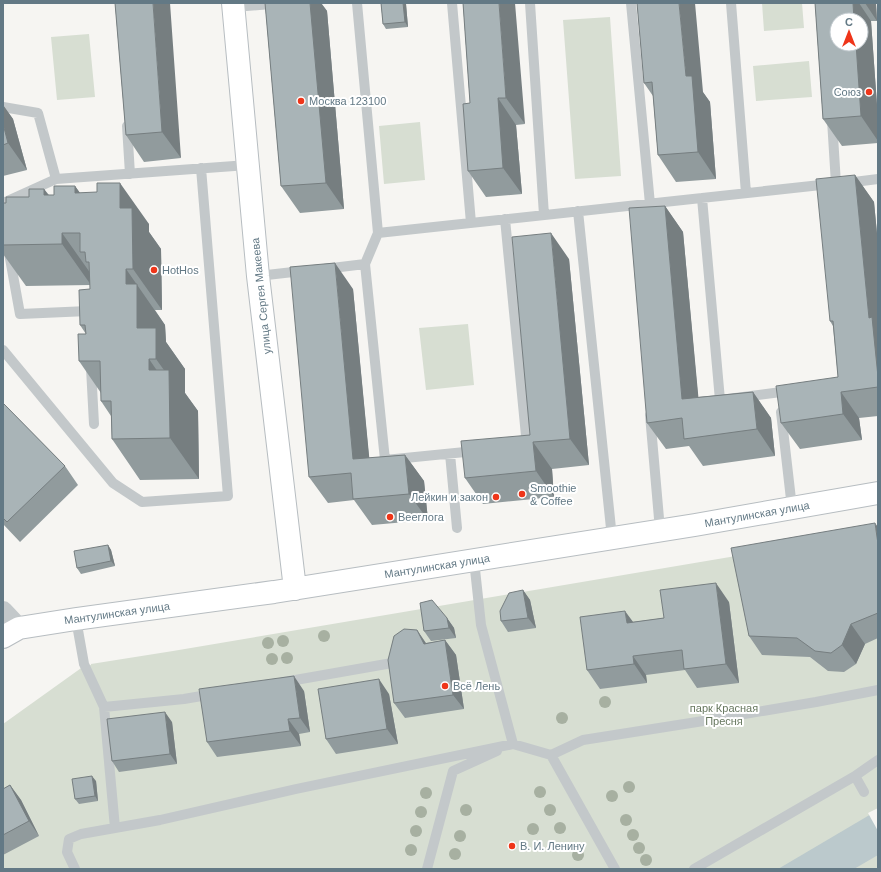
<svg xmlns="http://www.w3.org/2000/svg" width="881" height="872" font-family="Helvetica,sans-serif">
  <rect width="100%" height="100%" fill="#f6f5f2"/>
  <path fill="#d7ded2" d="M762 3H802L804 28 764 31Z
    M610 17 621 176 575 179 563 20Z
    M89 34 95 97 57 100 51 37Z
    M809 61 812 97 756 101 753 66Z
    M420 122 425 180 384 184 379 126Z
    M468 324 474 385 426 390 419 328Z
    M878 532V869H3V724L84 666 91 665V664L173 651Z"/>
  <path fill="#bbc9cc" d="M878 810V855L854 869H778Z"/>
  <path fill="#f6f5f2" d="M878 808V831L868 813Z"/>
  <g fill="none" stroke-linecap="round" stroke-linejoin="round">
    <defs>
      <path id="secondary" d="M233 3 258 276 295 589
        M3 637 19 628 76 619 274 592 695 525 878 493"/>
    </defs>
    <use href="#secondary" stroke="#b7bdc1" stroke-width="24"/>
    <path stroke="#c3c8ca" stroke-width="10" d="M452 3 471 223
      M530 3 544 215
      M631 3 650 204
      M731 3 746 193
      M234 7 283 3
      M3 107 38 113 56 179
      M832 120 836 184
      M127 126 130 174
      M846 183 878 179
      M702 198 720 400 789 391
      M3 203 56 179 248 165
      M578 211 612 538
      M505 219 527 446H525
      M378 233 830 184
      M9 253 20 314 88 311 89 314
      M365 264 385 460 475 451
      M324 269 365 264 378 233 357 3
      M258 276 302 271
      M3 350 113 483 142 502 228 496 201 168
      M91 368 94 424
      M781 412 792 508
      M650 415 660 530
      M450 454 457 528
      M474 560 481 625 513 744
      M76 619 84 664 104 707 115 828
      M284 682 392 663
      M104 707 184 699 213 694
      M551 755 615 869
      M453 771 497 751
      M855 776 878 760
      M75 869 67 852 69 839 81 834 160 820 296 789 513 744 551 755 583 740 697 722 816 702 878 690
      M427 869 453 771
      M694 869 855 776 864 792"/>
    <path stroke="#c3c8ca" stroke-width="20" d="M3 611 19 628"/>
    <use href="#secondary" stroke="#fff" stroke-width="22"/>
  </g>
  <g fill="#a7b0a1">
    <circle cx="324" cy="636" r="6"/>
    <circle cx="283" cy="641" r="6"/>
    <circle cx="268" cy="643" r="6"/>
    <circle cx="287" cy="658" r="6"/>
    <circle cx="272" cy="659" r="6"/>
    <circle cx="605" cy="702" r="6"/>
    <circle cx="562" cy="718" r="6"/>
    <circle cx="629" cy="787" r="6"/>
    <circle cx="540" cy="792" r="6"/>
    <circle cx="426" cy="793" r="6"/>
    <circle cx="612" cy="796" r="6"/>
    <circle cx="466" cy="810" r="6"/>
    <circle cx="550" cy="810" r="6"/>
    <circle cx="421" cy="812" r="6"/>
    <circle cx="626" cy="820" r="6"/>
    <circle cx="560" cy="828" r="6"/>
    <circle cx="533" cy="829" r="6"/>
    <circle cx="416" cy="831" r="6"/>
    <circle cx="633" cy="835" r="6"/>
    <circle cx="460" cy="836" r="6"/>
    <circle cx="639" cy="848" r="6"/>
    <circle cx="411" cy="850" r="6"/>
    <circle cx="455" cy="854" r="6"/>
    <circle cx="578" cy="855" r="6"/>
    <circle cx="646" cy="860" r="6"/>
  </g>
  <path fill="#919b9d" d="M115 3 181 158 144 162 126 135Z
    M265 3H321L327 11 344 209 300 213 281 186Z
    M381 3H406V4L408 27 386 29 383 24Z
    M463 3 525 124 516 125 522 194 486 197 468 171 470 103Z
    M637 3 710 102 716 179 676 182 658 155 653 96 644 83Z
    M815 3H876L877 21H871L878 119V143L842 146 823 119Z
    M3 105 13 119 27 170 3 176Z
    M855 175 874 202 878 244V416L859 418 862 440 800 449 781 423 838 377 833 326 830 321Z
    M75 186 80 193 149 224V232L161 249 162 310H155L165 325 166 342 185 369V393L198 411 199 479 140 480 112 439 111 416 101 401V393L79 361 86 334 80 325 90 289V285L26 286 3 254V203H6L29 197 44 189 49 195H54Z
    M665 206 683 232 698 397 753 392 771 418 775 456 703 466 689 446 666 449 647 423Z
    M569 259 589 465 552 469 554 497 483 504 465 478 530 435Z
    M353 289 369 458 405 455 424 481 428 520 372 525 354 500 328 503 309 477Z
    M3 403 65 466 78 485 20 542 3 524Z
    M878 527V638L865 644 856 664 844 672 828 671 810 657 762 655 749 636Z
    M108 545 111 550 115 566 81 574 77 568Z
    M523 590 530 600 536 628 508 632 501 621Z
    M729 602 739 683 697 688 685 670 646 675 647 683 600 689 587 670 633 622 664 618Z
    M447 618 454 628 456 638 431 641 424 631Z
    M417 630 426 643 445 640 456 655 464 709 405 718 394 703Z
    M304 691 310 732 299 734 301 746 217 757 207 742Z
    M389 694 398 744 336 754 326 739Z
    M172 722 177 764 119 772 112 761Z
    M96 781 98 801 79 804 75 799Z
    M10 785 21 800 39 836 3 855V789Z"/>
  <path fill="#767e80" d="M153 3H170L181 158 162 132Z
    M310 3H321L327 11 344 209 326 183Z
    M403 3H406V4L408 27 405 22Z
    M499 3H515L525 124 506 98Z
    M679 3H695L703 92 710 102 716 179 698 152 686 76Z
    M853 3H859L871 21 878 119V141L861 116 856 44H861V20H854Z
    M865 3H876L877 21Z
    M498 98 516 125 522 194 503 168Z
    M3 105 13 119 27 170 8 143 3 124Z
    M855 175 874 202 878 244V377L869 318Z
    M120 183 149 224V232L161 249 162 310 133 269 120 208Z
    M75 186 104 227 75 193Z
    M44 189 73 230 44 195Z
    M665 206 683 232 701 425 682 399Z
    M62 233 91 274V285L62 244Z
    M551 233 569 259 589 465 570 439Z
    M335 263 353 289 372 486 353 459Z
    M126 269 165 325 166 342 185 369V393L198 411 199 479 170 438 149 370V359L169 388V377L156 359 137 328 126 284Z
    M753 392 771 418 775 456 757 429Z
    M841 392 859 418 862 440 843 414Z
    M533 442 552 469 554 497 536 471Z
    M405 455 424 481 428 520 409 494Z
    M875 523 878 527V544Z
    M108 545 111 550 115 566 111 561Z
    M716 583 729 602 739 683 726 664Z
    M523 590 530 600 536 628 528 618Z
    M625 611 639 630 627 623Z
    M447 618 454 628 456 638 449 628Z
    M851 624 865 644 856 664 842 645Z
    M417 630 427 645 424 644Z
    M445 640 456 655 464 709 453 695Z
    M633 656 646 675 647 683 634 664Z
    M294 676 304 691 310 732 300 718Z
    M379 679 389 694 398 744 387 729Z
    M165 712 172 722 177 764 170 754Z
    M288 719 299 734 301 746 290 731Z
    M92 776 96 781 98 801 95 796Z
    M10 785 21 800 39 836 29 821Z"/>
  <path fill="#a9b4b7" stroke="#767e80" d="M115 3H153L162 132 126 135Z
    M265 3H310L326 183 281 186Z
    M381 3H403L405 22 383 24Z
    M463 3H499L506 98H498L503 168 468 171 463 104 470 103Z
    M637 3H679L686 76H692L698 152 658 155 652 82 644 83Z
    M815 3H853L854 20H837V44H856L861 116 823 119Z
    M3 124 8 143 3 145Z
    M855 175 869 318 872 317 878 377V387L841 392 843 414 781 423 776 386 838 377 833 321H830L816 179Z
    M97 183H120V208H132L133 269H126V284H137V328H156V359H149V370H169L170 438 112 439 111 401H101L100 361H79L78 334H86L85 325H80L79 290 90 289 89 262H86L85 252H80V233H62V244L3 245V203H6V197H29V189H44V195H54V186H75V193L97 192Z
    M665 206 682 399 753 392 757 429 684 439 682 418 647 423 629 208Z
    M551 233 570 439 533 442 536 471 465 478 461 441 530 435 512 237Z
    M335 263 353 459 405 455 409 494 353 499 351 473 309 477 290 267Z
    M3 403 65 466 7 522 3 518Z
    M875 523 878 544V613L851 624 842 645 831 653 815 651 797 638 749 636 731 548Z
    M108 545 111 561 77 568 74 551Z
    M716 583 726 664 684 669 682 650 633 656 634 664 587 670 580 617 625 611 627 623 664 618 660 590Z
    M523 590 528 618 501 621 500 611 509 593Z
    M432 600 447 618 449 628 424 631 420 603Z
    M404 629 417 630 424 644 445 640 453 695 394 703 388 660 394 636Z
    M294 676 300 718 288 719 290 731 207 742 199 689Z
    M379 679 387 729 326 739 318 689Z
    M165 712 170 754 112 761 107 719Z
    M92 776 95 796 75 799 72 779Z
    M10 785 29 821 3 835V789Z"/>
  <g fill="#ef3519" stroke="#fff" stroke-width="1.5">
    <circle cx="869" cy="92" r="4"/>
    <circle cx="301" cy="101" r="4"/>
    <circle cx="154" cy="270" r="4"/>
    <circle cx="522" cy="494" r="4"/>
    <circle cx="496" cy="497" r="4"/>
    <circle cx="390" cy="517" r="4"/>
    <circle cx="445" cy="686" r="4"/>
    <circle cx="512" cy="846" r="4"/>
  </g>
  <g text-anchor="middle" dominant-baseline="central" stroke-width="4" stroke-linejoin="round" paint-order="stroke">
    <g font-size="11" fill="#637985" stroke="#fff" text-anchor="start">
      <text x="861" y="92" text-anchor="end">Союз</text>
      <text x="309" y="101">Москва 123100</text>
      <text x="162" y="270">HotHos</text>
      <text x="530" y="488">Smoothie<tspan x="530" dy="13">&amp; Coffee</tspan></text>
      <text x="488" y="497" text-anchor="end">Лейкин и закон</text>
      <text x="398" y="517">Beerлога</text>
      <text x="453" y="686">Всё Лень</text>
      <text x="520" y="846">В. И. Ленину</text>
    </g>
    <g font-size="11" fill="#637985" stroke="#fff">
      <text transform="translate(261 296) rotate(-96)">улица Сергея Макеева</text>
      <text transform="translate(757 514) rotate(-10)">Мантулинская улица</text>
      <text transform="translate(437 566) rotate(-9)">Мантулинская улица</text>
      <text transform="translate(117 613) rotate(-8)">Мантулинская улица</text>
    </g>
    <g font-size="11" fill="#66775e" stroke="#fff">
      <text x="724" y="708">парк Красная<tspan x="724" dy="13">Пресня</tspan></text>
    </g>
  </g>
  <rect width="881" height="872" fill="none" stroke="#637985" stroke-width="8"/>
  <g transform="translate(849 32)"><circle r="19" fill="#ffffff" stroke="#c1c9ce"/>
  <path d="M0-3L7 15L0 10L-7 15Z" fill="#ef3519"/>
  <text y="-6" font-size="11" font-weight="bold" text-anchor="middle" fill="#637985">С</text>
  </g>
</svg>
